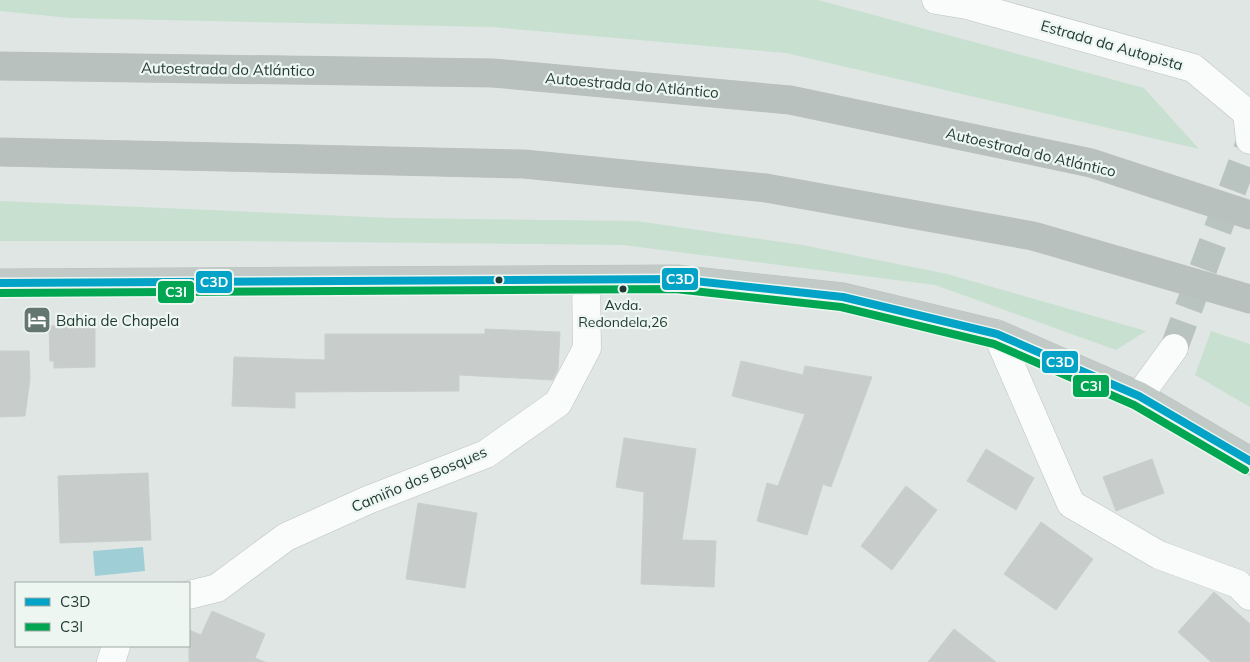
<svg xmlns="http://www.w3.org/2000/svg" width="1250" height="662" font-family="Mulish,sans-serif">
  <rect width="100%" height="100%" fill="#e0e6e3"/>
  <path fill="#c8e0d0" d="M0 0H818L1144 88 1199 149 786 53 492 27 70 18 0 11Z
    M0 201 392 218 636 221 802 245 947 274 1146 331 1116 350 935 285 623 245 230 241H0Z
    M1211 331 1250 344V407L1195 375Z"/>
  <path fill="#a0ced6" d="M143 547 145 571 95 576 93 551Z"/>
  <path fill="#c8cdcb" stroke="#c9cfcc" d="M95 324V367L54 368V361H50L49 326Z
    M485 329 560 332 558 369 553 380 459 375V391L295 392V408L232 406 234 357 325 360V334H485Z
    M0 351H29L30 379 25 416 0 417Z
    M741 361 803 375 805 366 872 377 831 487 823 484 807 535 757 521 767 483 778 486 805 414 732 396Z
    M624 438 696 449 682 540 716 541 714 587 641 584 644 492 616 487Z
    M986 449 1034 478 1016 510 967 481Z
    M1152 459 1164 493 1116 511 1103 477Z
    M148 473 151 540 60 543 58 476Z
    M906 486 937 510 892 570 861 546Z
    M418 503 477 513 465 588 406 579Z
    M1041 522 1093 559 1056 610 1004 574Z
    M1214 592 1250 624V662H1211L1178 632Z
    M212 611 265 634 255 658 265 662H189V630L201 635Z
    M954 629 996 662H928Z"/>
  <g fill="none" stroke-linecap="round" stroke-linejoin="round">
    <path stroke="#b9c3c0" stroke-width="28" stroke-dasharray="28 14" stroke-linecap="butt" d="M1174 348 1250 142"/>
    <defs>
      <path id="minor" d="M936 0 967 5 1193 68 1247 113 1250 140
        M997 334 1071 504 1159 555 1238 584 1250 596
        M1139 396 1174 348
        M189 595 217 588 286 537 368 500 486 454 558 403 587 348 586 280
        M111 662 116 646"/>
      <path id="trunk" d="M0 283 676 279 843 297 997 334 1139 396 1250 461"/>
      <path id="motorway" d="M0 66 493 73 790 100 1091 163 1250 215
        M0 152 524 164 766 188 1033 236 1250 299"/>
    </defs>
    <use href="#minor" stroke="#bdc3c0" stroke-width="29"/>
    <use href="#trunk" stroke="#bac3c0" stroke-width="29"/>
    <use href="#motorway" stroke="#bac3c0" stroke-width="29"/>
    <use href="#minor" stroke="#fafbfb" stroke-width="28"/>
    <use href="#trunk" stroke="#c2cac8" stroke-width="28"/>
    <use href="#motorway" stroke="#b8c1be" stroke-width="28"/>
    <defs>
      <path id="bus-1" d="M0 283 676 279 843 297 997 334 1139 396 1250 461"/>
      <path id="bus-2" d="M0 293 675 289 841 307 994 344 1134 405 1245 470"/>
    </defs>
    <use href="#bus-1" stroke="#eef6f2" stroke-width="11"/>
    <use href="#bus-2" stroke="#eef6f2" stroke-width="11"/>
    <use href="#bus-1" stroke="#02a3c6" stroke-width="8"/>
    <use href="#bus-2" stroke="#00a651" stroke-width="8"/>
  </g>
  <defs>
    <symbol id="hotel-square" viewBox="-11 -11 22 22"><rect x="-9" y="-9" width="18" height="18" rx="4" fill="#637670" stroke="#eef6f2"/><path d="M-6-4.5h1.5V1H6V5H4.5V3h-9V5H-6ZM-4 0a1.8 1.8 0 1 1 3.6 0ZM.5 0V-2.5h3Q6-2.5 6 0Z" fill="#fff"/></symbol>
  </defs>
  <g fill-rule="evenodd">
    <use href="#hotel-square" x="21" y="304" width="32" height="32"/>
  </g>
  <g fill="#1f3932" stroke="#eef6f2" stroke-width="2">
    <circle cx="499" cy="280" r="4.5"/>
    <circle cx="623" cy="289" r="4.5"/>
  </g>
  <g text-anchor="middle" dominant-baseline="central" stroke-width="4.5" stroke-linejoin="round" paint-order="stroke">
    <g font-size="14" fill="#1f3932" stroke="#eef6f2">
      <text x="623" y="305">Avda.<tspan x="623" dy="17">Redondela,26</tspan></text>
    </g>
    <g font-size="15" fill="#1f3932" stroke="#eef6f2">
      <text transform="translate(1112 45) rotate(16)">Estrada da Autopista</text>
      <text transform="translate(228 69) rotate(1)">Autoestrada do Atlántico</text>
      <text transform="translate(632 85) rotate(5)">Autoestrada do Atlántico</text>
      <text transform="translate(1031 152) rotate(13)">Autoestrada do Atlántico</text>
      <text transform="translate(419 479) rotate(-23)">Camiño dos Bosques</text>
    </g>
    <g font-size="15" fill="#1f3932" stroke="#eef6f2" text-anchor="start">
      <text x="56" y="320">Bahia de Chapela</text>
    </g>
  </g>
  <g stroke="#eef6f2" stroke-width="2">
    <rect x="661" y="267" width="38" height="24" rx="5" fill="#02a3c6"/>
    <rect x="195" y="270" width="38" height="24" rx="5" fill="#02a3c6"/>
    <rect x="157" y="280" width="38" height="24" rx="5" fill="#00a651"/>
    <rect x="1041" y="350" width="38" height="24" rx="5" fill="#02a3c6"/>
    <rect x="1072" y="374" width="38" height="24" rx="5" fill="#00a651"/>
  </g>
  <g font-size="14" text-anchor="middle" font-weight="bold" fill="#fff">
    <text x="680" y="284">C3D</text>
    <text x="214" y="287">C3D</text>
    <text x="176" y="297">C3I</text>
    <text x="1060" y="367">C3D</text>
    <text x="1091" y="391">C3I</text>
  </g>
  <rect x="15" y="582" width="175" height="65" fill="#eef6f2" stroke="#9baaa5"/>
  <rect x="25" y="598" width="25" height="8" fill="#02a3c6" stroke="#9baaa5"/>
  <text x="60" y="607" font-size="15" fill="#1f3932">C3D</text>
  <rect x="25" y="623" width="25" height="8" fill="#00a651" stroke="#9baaa5"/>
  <text x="60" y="632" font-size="15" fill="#1f3932">C3I</text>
</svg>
